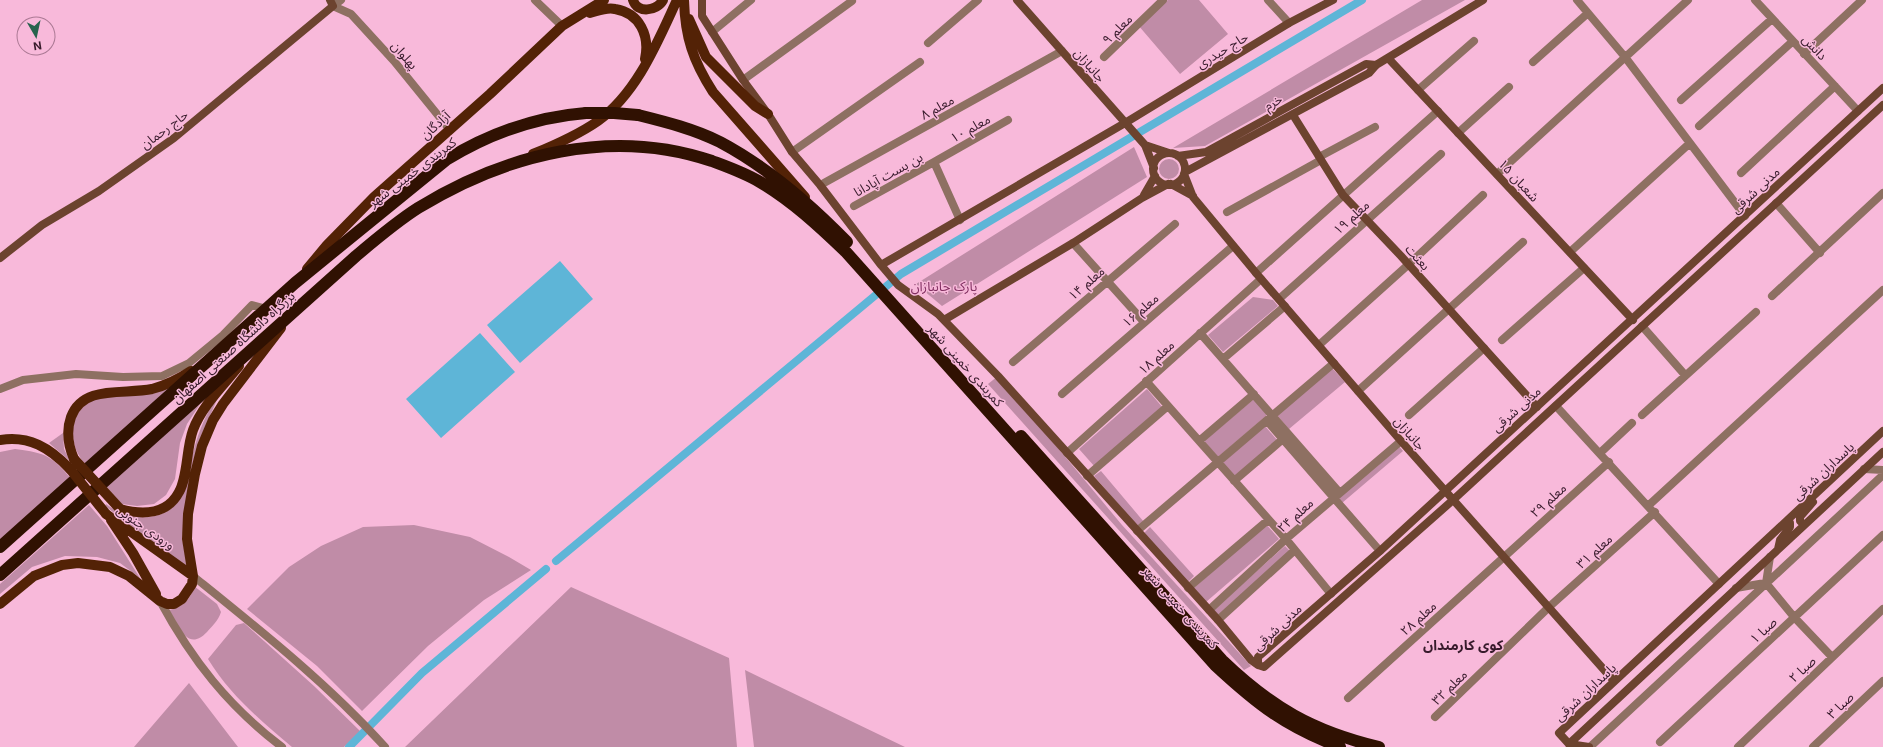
<svg xmlns="http://www.w3.org/2000/svg" width="1883" height="747" font-family="Inter,'Noto Sans Arabic',sans-serif">
  <rect width="100%" height="100%" fill="#f8b9da"/>
  <path fill="#c08ca7" d="M1168 0H1199L1228 34 1180 74 1138 25Z
    M1422 0H1465L1205 146 1173 148Z
    M1134 147 1147 177 942 306 916 284Z
    M1159 169a10 10 0 1 1 20 0a10 10 0 1 1-20 0Z
    M1253 297 1273 300 1278 306 1223 352 1208 335Z
    M1332 368 1345 382 1289 429 1277 415Z
    M998 376 1122 525 1251 666 1244 670 988 384Z
    M171 386 86 465C77 455 73 445 73 432 73 422 76 410 84 404 98 393 152 389 171 386Z
    M1147 389 1163 408 1095 467 1079 449Z
    M206 395 187 424 180 443 175 479 166 495 154 504 137 506 122 504 105 486Z
    M219 395 203 432 182 538 188 570 105 506 106 504C131 523 172 524 184 490 192 456 198 423 219 395Z
    M1254 399 1267 415 1218 457 1204 441Z
    M1265 426 1277 440 1234 478 1222 463Z
    M63 433 64 449 70 461 49 443Z
    M1398 445 1403 451 1342 503 1337 498Z
    M15 449C47 453 52 456 73 481L0 542V452Z
    M1101 471 1144 522 1138 527 1094 476Z
    M89 505 107 526 140 578 120 563 97 557 65 556 32 567 0 594V584Z
    M1266 524 1279 539 1206 602 1194 588Z
    M414 525 470 537 509 557 531 570 484 600 428 646 362 711 317 666 247 609 289 567 321 546 363 527Z
    M1150 527 1194 576 1188 582 1144 533Z
    M1285 546 1291 552 1218 616 1213 610Z
    M194 586 217 604 221 612C218 621 213 625 207 632 187 653 179 625 169 610 182 607 191 600 194 586Z
    M571 587 729 658 737 747H405Z
    M244 623 314 686 360 731 344 747H292C260 720 230 695 208 659L236 625Z
    M745 670 905 747H754Z
    M189 683 238 747H134Z"/>
  <path fill="#5eb5d7" d="M560 261 593 299 520 363 487 325Z
    M480 333 515 372 441 438 406 399Z"/>
  <g fill="none" stroke-linecap="round" stroke-linejoin="round">
    <path stroke="#5eb5d7" stroke-width="8" d="M556 561 901 274 1362 0
      M349 747 422 673 546 569"/>
    <path stroke="#8e7062" stroke-width="8" d="M341 0 333 6 351 14 394 61 450 130
      M535 0 562 26
      M1268 0 1289 23
      M1577 0 1625 57 1745 216
      M1755 0 1858 111
      M712 32 751 0
      M928 43 978 0
      M1804 54 1862 0
      M1104 57 1163 0
      M1533 62 1588 13
      M743 80 852 1
      M1418 90 1474 41
      M1681 100 1772 19
      M1699 126 1793 41
      M1458 133 1509 87
      M792 152 920 62
      M1319 157 1375 127
      M1741 173 1835 86
      M1497 174 1688 0
      M824 183 1062 51
      M1776 203 1820 253
      M854 206 934 162
      M1227 212 1321 160
      M960 220 934 162 1008 120
      M1073 243 1144 322
      M1570 252 1690 143
      M1256 273 1438 111
      M1772 296 1883 193
      M1279 299 1441 154
      M1642 326 1685 375
      M1200 333 1339 492
      M1502 340 1584 268
      M1319 345 1409 264 1483 195
      M1223 359 1285 306
      M1013 362 1175 224
      M1146 381 1286 539 1331 594
      M0 389 23 380 76 374 123 377 162 376 189 363 223 335 252 305 267 309
      M1358 391 1523 242
      M1062 394 1233 246
      M1556 406 1719 584
      M1409 415 1484 348
      M1642 415 1756 312
      M1267 421 1380 551
      M1199 441 1254 394
      M1067 453 1261 279
      M1600 453 1632 423
      M1864 469 1883 470
      M1087 476 1168 406
      M1234 481 1283 439
      M1649 505 1883 290
      M1137 531 1334 363
      M1770 557 1766 583 1794 617 1832 657
      M193 576C260 630 327 683 385 747
      M1188 588 1268 520
      M1736 588 1765 583
      M160 601C192 660 228 706 282 747
      M1209 610 1286 539 1401 441
      M1218 620 1295 550
      M1348 698 1609 462
      M1435 717 1549 607 1655 512
      M1660 742 1883 535
      M1590 747 1883 475
      M1738 747 1883 609
      M1813 747 1883 681"/>
    <path stroke="#6c432f" stroke-width="8" d="M702 0V16L743 80 768 114 792 152 820 185 881 265 898 285 938 314 998 376 1218 620 1251 660 1258 665
      M1017 0 1145 145 1154 168
      M1388 58 1633 320
      M1883 88 1380 551 1258 657V665L1264 667 1453 500 1883 105
      M1293 115 1343 195 1401 256 1537 407
      M1145 145 1169 153
      M1153 169a16 16 0 1 1 32 0a16 16 0 1 1-32 0Z
      M1178 156 1206 152 1366 64 1376 65
      M1185 172 1369 73 1376 65 1483 0
      M1184 174 1193 197 1256 273 1401 441 1614 681
      M1171 184 1193 196
      M1144 195 1155 176
      M0 258 42 225 99 191 174 138 333 6 330 0
      M881 265 1125 123 1289 23 1333 0
      M944 320 1073 243 1142 198 1168 184
      M1804 525 1800 521V517L1813 502
      M1778 549 1780 540 1790 527V523H1785
      M1569 744 1559 733 1883 431
      M1569 744 1883 452
      M1569 744 1589 747"/>
    <path stroke="#532206" stroke-width="10" d="M633 0C637 14 657 11 663 0
      M684 0C685 37 693 61 713 92L805 197
      M590 13C598 11 606 7 615 9 640 13 650 36 645 59
      M689 19 706 57 755 106 768 114
      M533 154C555 145 578 135 598 121 637 93 657 43 677 0
      M307 269 327 245 374 197 490 94 562 26 604 0
      M0 440C29 435 50 448 70 469
      M74 459C68 445 66 431 71 417 83 384 125 395 152 389 167 385 179 379 191 371
      M120 509C142 515 167 515 179 492 188 476 186 449 193 430 202 406 223 386 239 366
      M106 514 193 576
      M111 520 133 553 156 594
      M0 604 34 576 62 565 78 563 110 567 129 576 160 601 167 604H174L182 599 192 584 193 576 187 539 188 514 195 474 202 446 213 420 223 404 281 328"/>
    <path stroke="#301102" stroke-width="12" d="M638 115C666 122 694 129 720 142 767 167 810 204 847 242
      M1021 436 1222 660C1271 707 1312 731 1379 747
      M0 547 295 283 446 160C490 133 535 117 586 113
      M0 575 356 256C376 239 396 222 418 208 506 154 612 127 712 161 728 167 745 173 760 182 792 201 819 226 846 252L1215 665C1257 704 1285 726 1340 747"/>
    <path stroke="#532206" stroke-width="10" d="M74 459 120 509
      M70 469 106 514"/>
    <path stroke="#301102" stroke-width="12" d="M586 113H614L638 115"/>
  </g>
  <g text-anchor="middle" dominant-baseline="central" stroke-width="3" stroke-linejoin="round" paint-order="stroke">
    <g font-size="13" fill="#371a2b" stroke="#f8b9da">
      <text transform="translate(1117 29) rotate(-45)">معلم ۹</text>
      <text transform="translate(1815 47) rotate(47)">دانش</text>
      <text transform="translate(1222 50) rotate(-31)">حاج حیدری</text>
      <text transform="translate(405 55) rotate(49)">پهلوان</text>
      <text transform="translate(1090 65) rotate(49)">جانبازان</text>
      <text transform="translate(1273 102) rotate(-29)">خرم</text>
      <text transform="translate(937 107) rotate(-29)">معلم ۸</text>
      <text transform="translate(435 125) rotate(-42)">آزادگان</text>
      <text transform="translate(970 128) rotate(-29)">معلم ۱۰</text>
      <text transform="translate(164 129) rotate(-37)">حاج رحمان</text>
      <text transform="translate(412 172) rotate(-37)">کمربندی خمینی شهر</text>
      <text transform="translate(888 174) rotate(-29)">بن بست آپادانا</text>
      <text transform="translate(1519 180) rotate(47)">۱۵ شعبان</text>
      <text transform="translate(1755 190) rotate(-43)">مدنی شرقی</text>
      <text transform="translate(1351 217) rotate(-42)">معلم ۱۹</text>
      <text transform="translate(1418 257) rotate(48)">بعثت</text>
      <text transform="translate(1086 283) rotate(-41)">معلم ۱۴</text>
      <text transform="translate(1140 310) rotate(-41)">معلم ۱۶</text>
      <text transform="translate(233 347) rotate(-42)">بزرگراه دانشگاه صنعتی اصفهان</text>
      <text transform="translate(1156 357) rotate(-42)">معلم ۱۸</text>
      <text transform="translate(966 365) rotate(48)">کمربندی خمینی شهر</text>
      <text transform="translate(1516 409) rotate(-42)">مدنی شرقی</text>
      <text transform="translate(1410 433) rotate(49)">جانبازان</text>
      <text transform="translate(1823 471) rotate(-43)">پاسداران شرقی</text>
      <text transform="translate(1548 500) rotate(-42)">معلم ۲۹</text>
      <text transform="translate(1295 515) rotate(-42)">معلم ۲۴</text>
      <text transform="translate(146 527) rotate(35)">ورودی جنوبی</text>
      <text transform="translate(1594 551) rotate(-42)">معلم ۳۱</text>
      <text transform="translate(1181 607) rotate(48)">کمربندی خمینی شهر</text>
      <text transform="translate(1418 618) rotate(-42)">معلم ۲۸</text>
      <text transform="translate(1277 627) rotate(-43)">مدنی شرقی</text>
      <text transform="translate(1763 630) rotate(-43)">صبا ۱</text>
      <text transform="translate(1802 669) rotate(-43)">صبا ۲</text>
      <text transform="translate(1449 687) rotate(-44)">معلم ۳۲</text>
      <text transform="translate(1585 692) rotate(-43)">پاسداران شرقی</text>
      <text transform="translate(1840 705) rotate(-44)">صبا ۳</text>
    </g>
    <g font-size="13" fill="#802e60" stroke="#f8b9da">
      <text x="944" y="286">پارک جانبازان</text>
    </g>
    <g font-size="14" font-weight="bold" fill="#371a2b" stroke="#f8b9da">
      <text x="1463" y="644">کوی کارمندان</text>
    </g>
  </g>
  <g transform="translate(36 36) rotate(171)"><circle r="19" fill="#f8b9da" stroke="#ab7994"/>
  <path d="M0-3L7 15L0 10L-7 15Z" fill="#28634d"/>
  <text y="-6" font-size="11" font-weight="bold" text-anchor="middle" fill="#371a2b">N</text>
  </g>
</svg>
